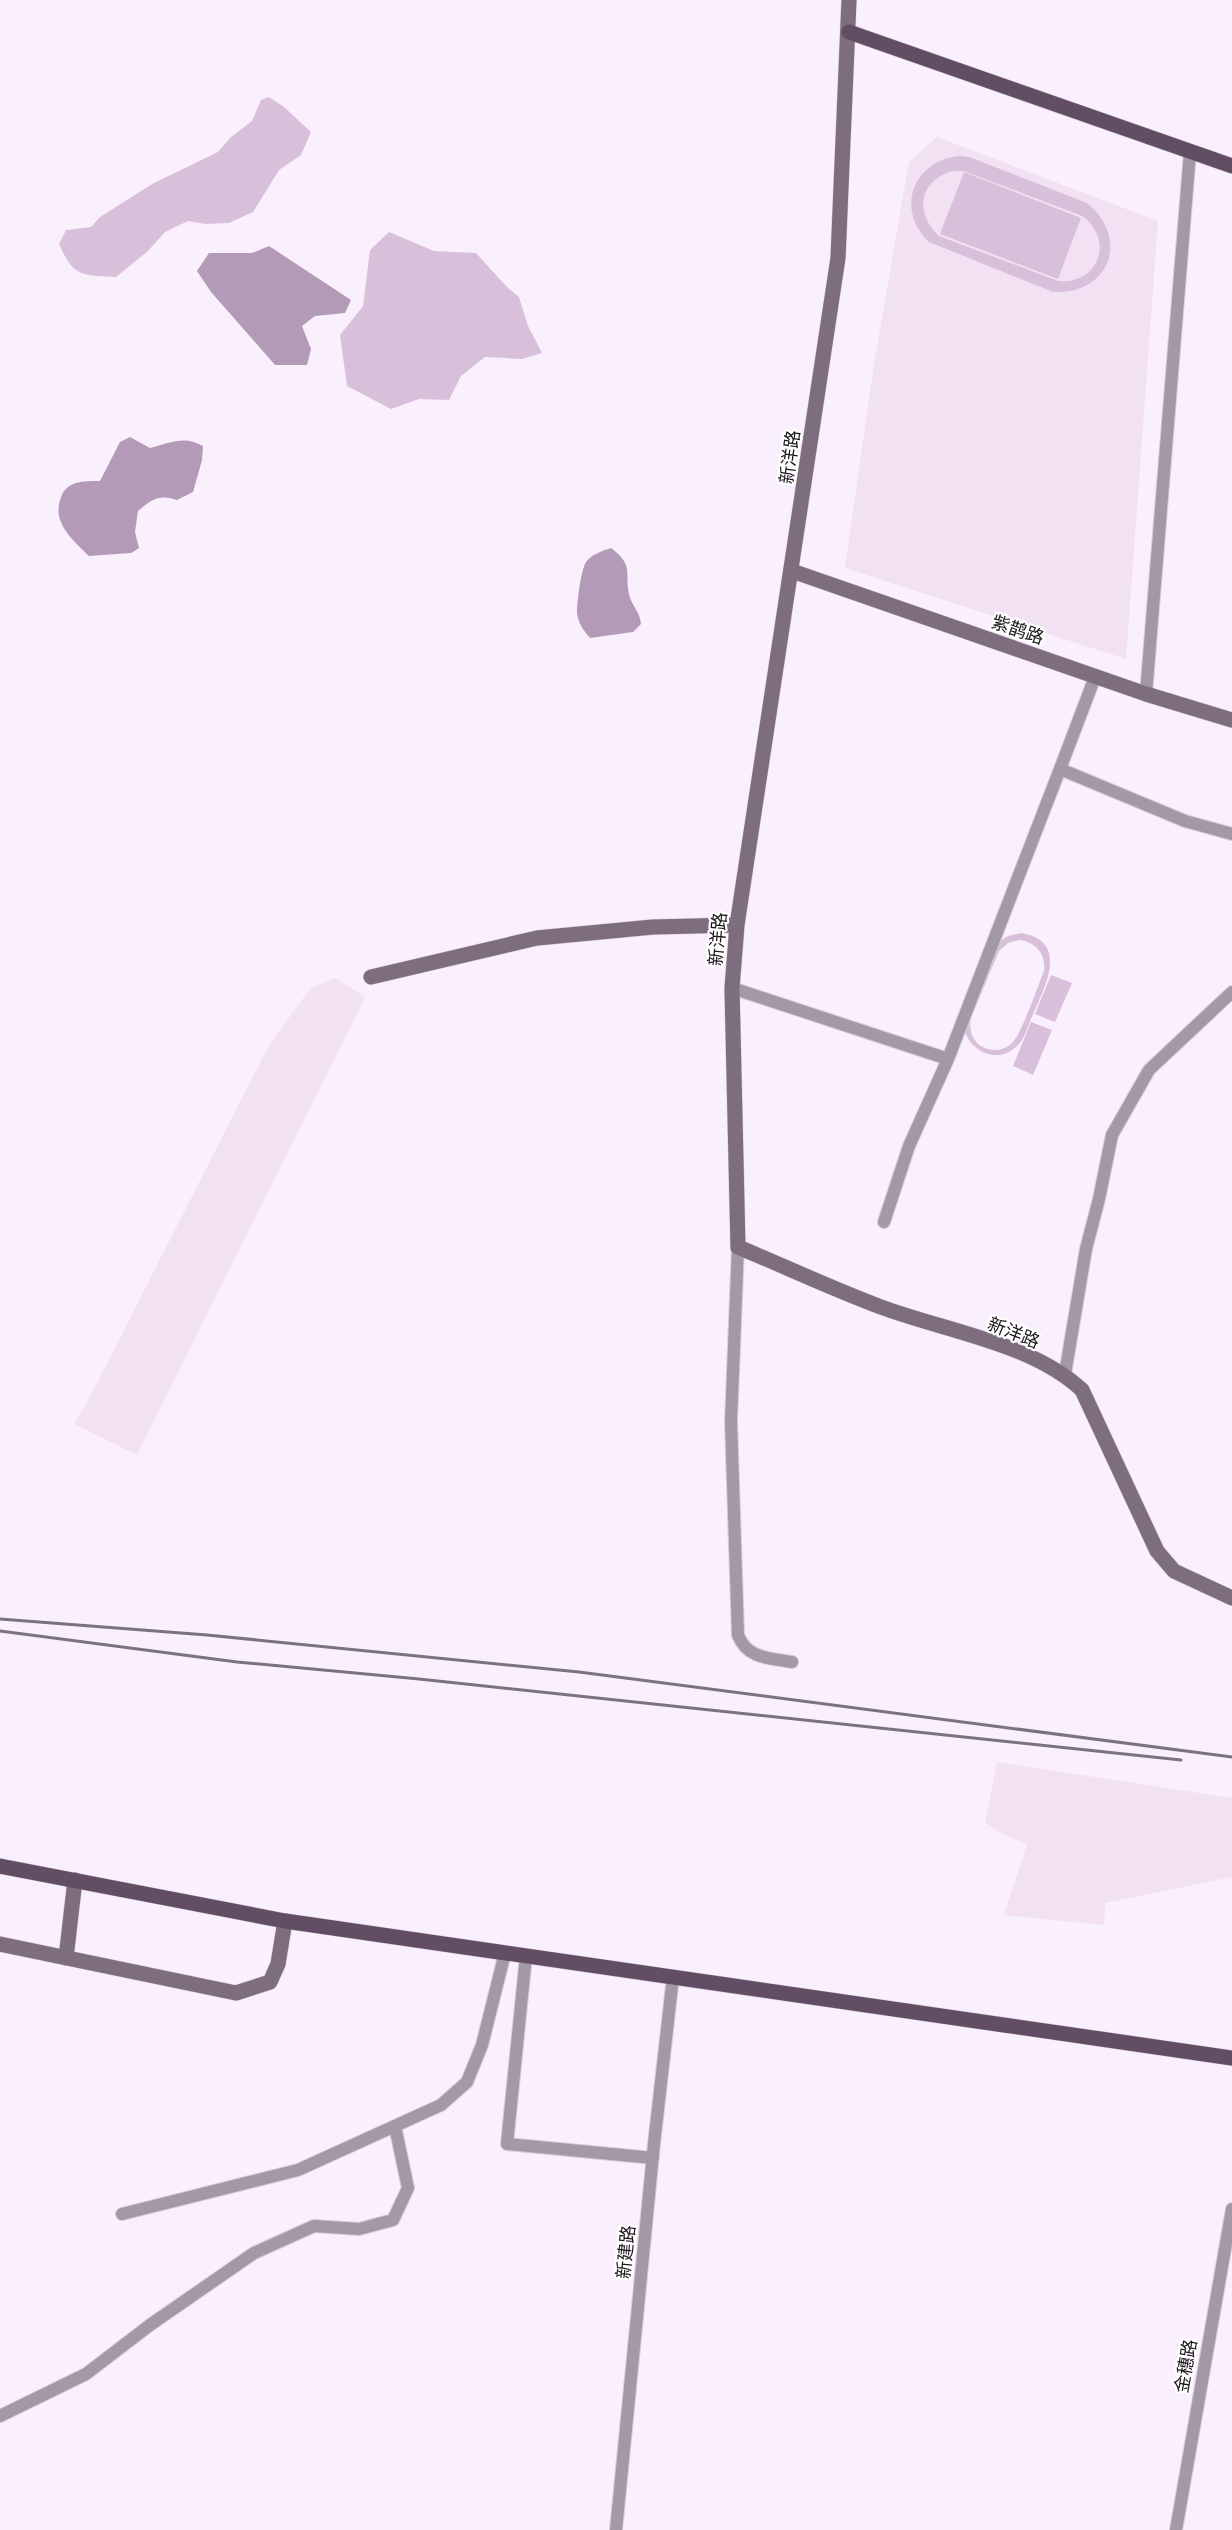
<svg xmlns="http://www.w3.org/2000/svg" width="1232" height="2530" font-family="'Exo 2','Noto Sans SC',sans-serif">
  <rect width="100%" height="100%" fill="#faeffc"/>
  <path fill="#f1e1f3" d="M937 137 1158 221 1126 659 845 568 874 364 909 162Z
    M335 978 365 997 137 1455 74 1424 89 1399 269 1045 310 989Z
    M997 1762 1232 1798V1877L1105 1903 1104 1925 1004 1915 1027 1844 1004 1835 985 1822Z"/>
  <path fill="#d8c0db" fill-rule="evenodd" d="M269 97 284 107 311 132 301 155 279 170 253 212 229 223 206 224 188 221 165 232 148 251 116 277C82 275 74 278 59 244L66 230 91 227 100 217 154 183 218 152 231 137 252 121 261 100Z
    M961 156 969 157 1087 203C1131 239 1109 295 1053 292L929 242C894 209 914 159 961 156ZM952 171H964L1082 216C1115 239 1099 285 1058 281L939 236C914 212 919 182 952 171Z
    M964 172 1081 218 1058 279 940 234Z
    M389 232 434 251 476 253 507 287 519 297 528 326 542 353 522 359 485 357 461 376 449 400 419 399 391 409 347 386 340 335 363 306 370 250Z
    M1021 933C1069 941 1046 984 1034 1012 1029 1022 1026 1037 1018 1045 999 1065 971 1053 964 1029L997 943 1008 936ZM1019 940C1036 942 1046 954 1044 971 1037 988 1023 1031 1012 1043 1003 1052 988 1052 978 1044 971 1037 969 1028 971 1018L999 951 1008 943Z
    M1051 975 1072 983 1055 1022 1035 1014Z
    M1031 1022 1052 1030 1033 1075 1013 1066Z"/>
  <path fill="#b39ab7" d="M269 246 351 300 345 313 315 316 302 326 311 349 307 365H275L211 292 197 271 209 253H252Z
    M130 437 150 448C170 443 184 435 203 446L202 460 193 492 177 500C159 494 152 499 138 511L135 532 139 548 131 553 89 556C71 538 50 521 62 495 64 489 70 485 76 483 83 481 92 481 100 481L120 442Z
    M611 548C636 567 623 573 630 598 634 608 640 613 641 624L633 632 590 638C584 631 578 623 577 613 577 602 581 570 586 562 592 554 602 551 611 548Z"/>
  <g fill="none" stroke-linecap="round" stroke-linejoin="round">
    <defs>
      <path id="street" d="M1146 694 1190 152
        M1060 769 1095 677
        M732 988 948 1059 1060 769 1185 821 1232 834
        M884 1222 909 1146 948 1059
        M738 1247 731 1422 738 1635C747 1659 770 1658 792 1662
        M1065 1374 1086 1249 1099 1199 1112 1135 1149 1070 1232 992
        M526 1956 507 2144 653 2158
        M122 2214 298 2170 441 2105 467 2082 482 2045 505 1953
        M0 2416 86 2374 150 2325 254 2253 314 2226 359 2229 393 2220 408 2188 395 2126
        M616 2530 654 2144 673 1977
        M1176 2530 1232 2209"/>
      <path id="secondary" d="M849 0 838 258 737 925 732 988 738 1247C786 1267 833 1289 881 1307 945 1331 1032 1343 1082 1390L1157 1551 1174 1571 1232 1598
        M792 571 1146 694 1232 720
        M371 977 537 938 653 927 737 925
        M0 1944 236 1993 270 1982 278 1964 285 1921
        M66 1958 75 1880"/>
      <path id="primary" d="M849 32 1232 166
        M0 1866 285 1921 1232 2058"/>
    </defs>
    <use href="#street" stroke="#d6ccd8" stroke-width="14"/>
    <use href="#secondary" stroke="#d6ccd8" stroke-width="16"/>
    <use href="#primary" stroke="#d6ccd8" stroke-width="16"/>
    <use href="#street" stroke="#a398a5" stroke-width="12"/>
    <use href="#secondary" stroke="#7d6d7f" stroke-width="15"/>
    <use href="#primary" stroke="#614e64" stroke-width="15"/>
    <path stroke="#7a737b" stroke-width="3" d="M0 1619 207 1635 579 1672 1232 1757
      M0 1631 237 1662 419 1679 1181 1760"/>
  </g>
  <g text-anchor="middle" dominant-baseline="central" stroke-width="4.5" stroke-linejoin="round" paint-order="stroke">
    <g font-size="18" fill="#1b171b" stroke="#fff">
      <text transform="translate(789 457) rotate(-82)">新洋路</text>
      <text transform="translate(1018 629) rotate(19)">紫鹊路</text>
      <text transform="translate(717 939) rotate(-85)">新洋路</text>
      <text transform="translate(1014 1332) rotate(22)">新洋路</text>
      <text transform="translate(625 2252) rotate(-84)">新建路</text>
      <text transform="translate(1185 2366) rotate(-80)">金穗路</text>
    </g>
  </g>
</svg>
